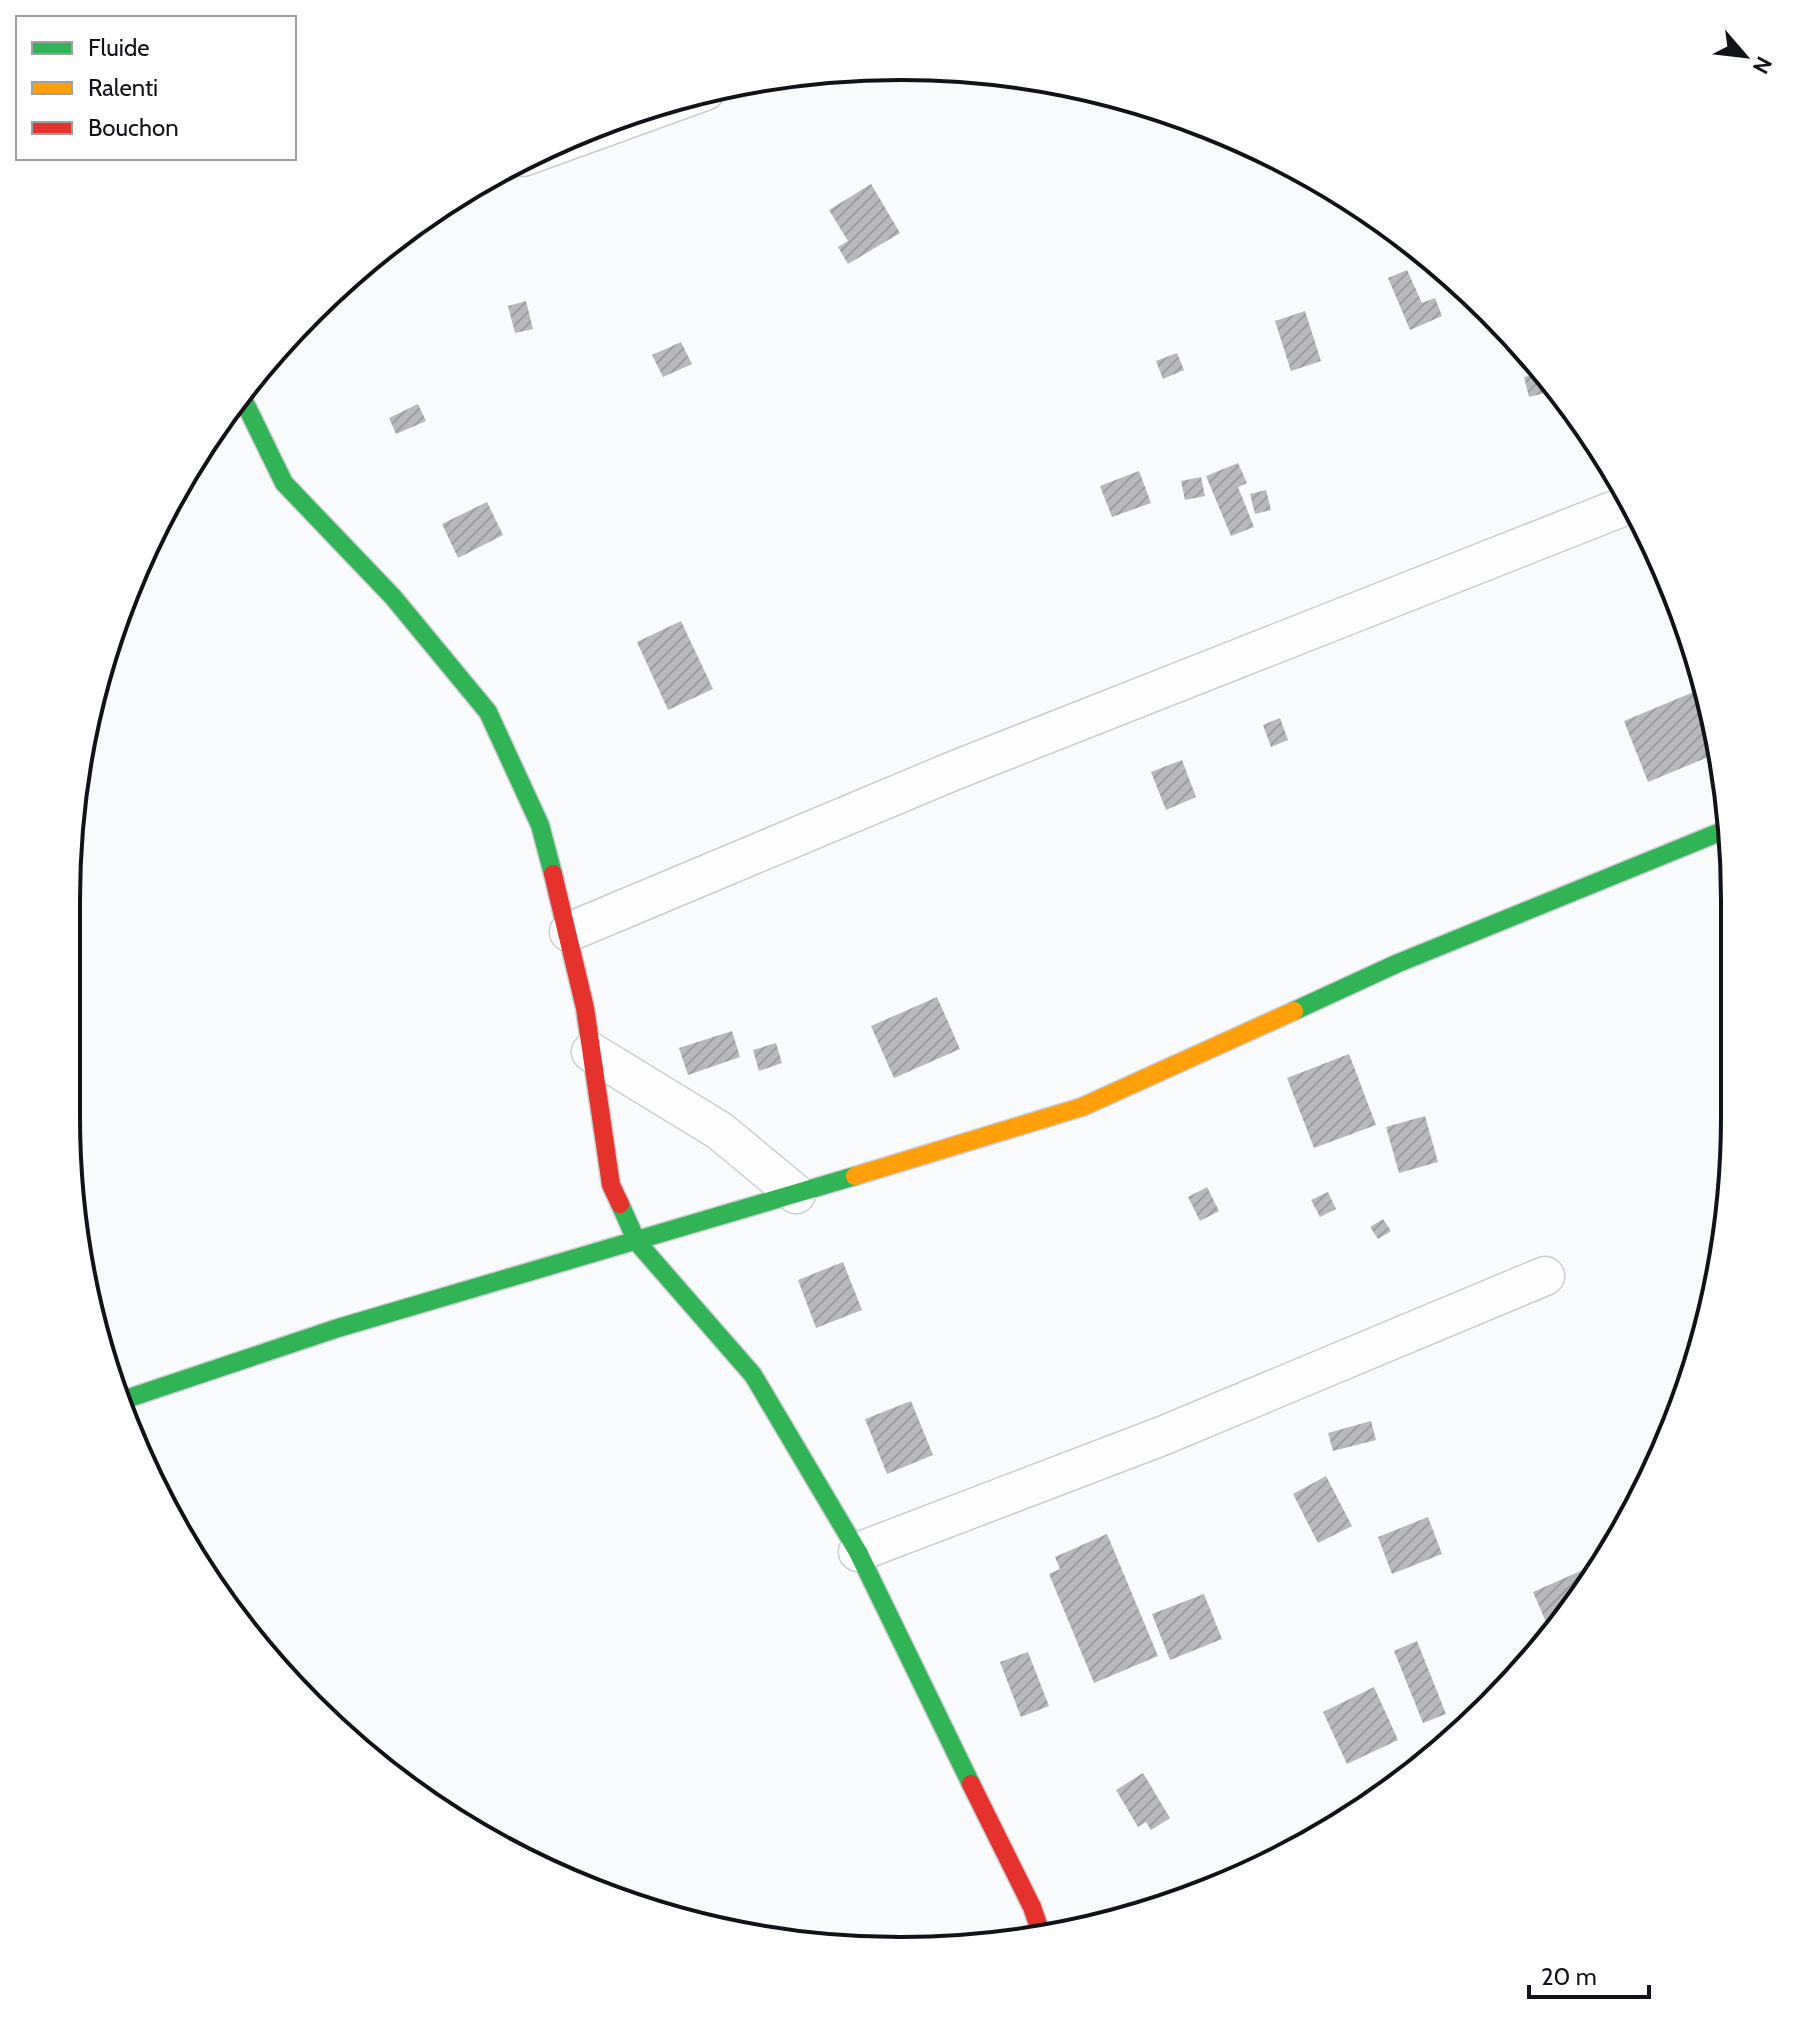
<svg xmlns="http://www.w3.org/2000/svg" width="1801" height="2017" font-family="Cabin,sans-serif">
  <defs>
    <pattern id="building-hatch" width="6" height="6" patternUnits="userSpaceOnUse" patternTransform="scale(2)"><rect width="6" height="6" fill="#b7b7bc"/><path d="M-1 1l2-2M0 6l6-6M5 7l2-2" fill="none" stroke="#9c9ca1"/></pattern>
  </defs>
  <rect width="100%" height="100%" fill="#f9fafc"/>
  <path fill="url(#building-hatch)" d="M871 184 900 233 848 264 838 247 848 241 829 210Z
    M1407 270 1422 303 1435 298 1442 316 1410 330 1388 278Z
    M526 301 533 329 515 333 508 306Z
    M1305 311 1321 361 1291 371 1275 321Z
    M681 342 692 364 663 377 652 355Z
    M1177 353 1184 370 1163 379 1156 361Z
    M1540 373 1545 393 1529 397 1524 377Z
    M418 404 426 421 396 434 389 418Z
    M1238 463 1247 483 1238 487 1254 527 1231 536 1206 476Z
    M1139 471 1151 503 1112 517 1100 486Z
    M1201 477 1205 496 1185 500 1181 481Z
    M1266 490 1271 510 1255 514 1250 494Z
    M487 502 503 535 458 558 442 524Z
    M681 621 713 689 668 710 637 642Z
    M1696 691 1716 740 1718 753 1648 782 1624 721Z
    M1280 718 1288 740 1271 747 1263 725Z
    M1182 760 1196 797 1166 810 1151 772Z
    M937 997 960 1049 894 1078 871 1026Z
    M732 1031 740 1057 688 1075 679 1048Z
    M776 1043 782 1063 759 1071 753 1050Z
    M1349 1054 1376 1125 1314 1148 1287 1078Z
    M1425 1116 1438 1162 1399 1173 1386 1127Z
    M1207 1187 1219 1211 1200 1221 1188 1197Z
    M1328 1192 1336 1209 1320 1217 1311 1200Z
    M1383 1219 1391 1231 1378 1239 1370 1227Z
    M843 1262 862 1310 816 1328 798 1280Z
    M911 1401 933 1455 887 1474 865 1419Z
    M1371 1421 1376 1440 1333 1451 1328 1433Z
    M1326 1476 1352 1526 1318 1543 1293 1494Z
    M1428 1517 1442 1554 1392 1574 1378 1537Z
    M1107 1534 1158 1656 1094 1683 1049 1574 1060 1569 1055 1557Z
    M1601 1562 1562 1625 1552 1636 1533 1592Z
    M1204 1594 1222 1639 1170 1660 1152 1614Z
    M1417 1641 1446 1714 1423 1723 1394 1651Z
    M1028 1652 1049 1706 1021 1717 1000 1662Z
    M1374 1687 1398 1740 1347 1764 1323 1712Z
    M1143 1773 1170 1818 1151 1830 1146 1822 1138 1827 1116 1790Z"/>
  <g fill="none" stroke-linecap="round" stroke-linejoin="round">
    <defs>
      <path id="street" d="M523 157 705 91
        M569 932 953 771 1630 504
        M591 1052 720 1131 796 1194
        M858 1552 1162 1436 1545 1276"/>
      <path id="fast" d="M241 395 284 483 393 597 488 712 540 825 553 874
        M1294 1011 1396 964 1730 828
        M620 1204 637 1242 753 1375 858 1552 971 1784
        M123 1400 338 1328 855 1176"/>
      <path id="slow" d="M855 1176 1082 1107 1294 1011"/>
      <path id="jam" d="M553 874 585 1008 611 1185 620 1204
        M971 1784 1032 1907 1041 1933"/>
    </defs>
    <use href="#street" stroke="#cccdd2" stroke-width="41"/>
    <use href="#fast" stroke="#cccdd2" stroke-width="21"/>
    <use href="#slow" stroke="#cccdd2" stroke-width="21"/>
    <use href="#jam" stroke="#cccdd2" stroke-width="21"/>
    <use href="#street" stroke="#fefeff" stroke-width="38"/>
    <use href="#fast" stroke="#30b455" stroke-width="18"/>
    <use href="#slow" stroke="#ff9f0a" stroke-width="18"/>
    <use href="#jam" stroke="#e5322d" stroke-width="18"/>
  </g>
  <path d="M0 0H1801V2017H0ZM900 80H901A820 820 0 0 1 1721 900V1117A820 820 0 0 1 901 1937H900A820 820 0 0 1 80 1117V900A820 820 0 0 1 900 80Z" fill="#fff" fill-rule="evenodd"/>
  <path fill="none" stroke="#121219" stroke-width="4" d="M900 80H901A820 820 0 0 1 1721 900V1117A820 820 0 0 1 901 1937H900A820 820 0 0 1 80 1117V900A820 820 0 0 1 900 80Z"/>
  <rect x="16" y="16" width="280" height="144" fill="#ffffff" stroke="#a0a0a3" stroke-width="2"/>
  <rect x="32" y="42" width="40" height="12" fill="#30b455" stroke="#a0a0a3" stroke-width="2"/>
  <text x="88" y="56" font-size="24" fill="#121219">Fluide</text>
  <rect x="32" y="82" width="40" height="12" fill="#ff9f0a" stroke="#a0a0a3" stroke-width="2"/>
  <text x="88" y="96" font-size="24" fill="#121219">Ralenti</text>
  <rect x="32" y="122" width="40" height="12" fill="#e5322d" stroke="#a0a0a3" stroke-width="2"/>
  <text x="88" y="136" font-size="24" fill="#121219">Bouchon</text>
  <g transform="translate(1745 56) rotate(118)" stroke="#ffffff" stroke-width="6" paint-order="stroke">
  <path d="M0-6L14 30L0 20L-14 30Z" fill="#121219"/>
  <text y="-12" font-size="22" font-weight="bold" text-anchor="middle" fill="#121219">N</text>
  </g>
  <path d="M1529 1985v12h120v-12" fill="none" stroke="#121219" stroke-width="4"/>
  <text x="1541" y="1985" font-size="24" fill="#121219" stroke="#ffffff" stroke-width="6" paint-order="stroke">20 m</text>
</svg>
